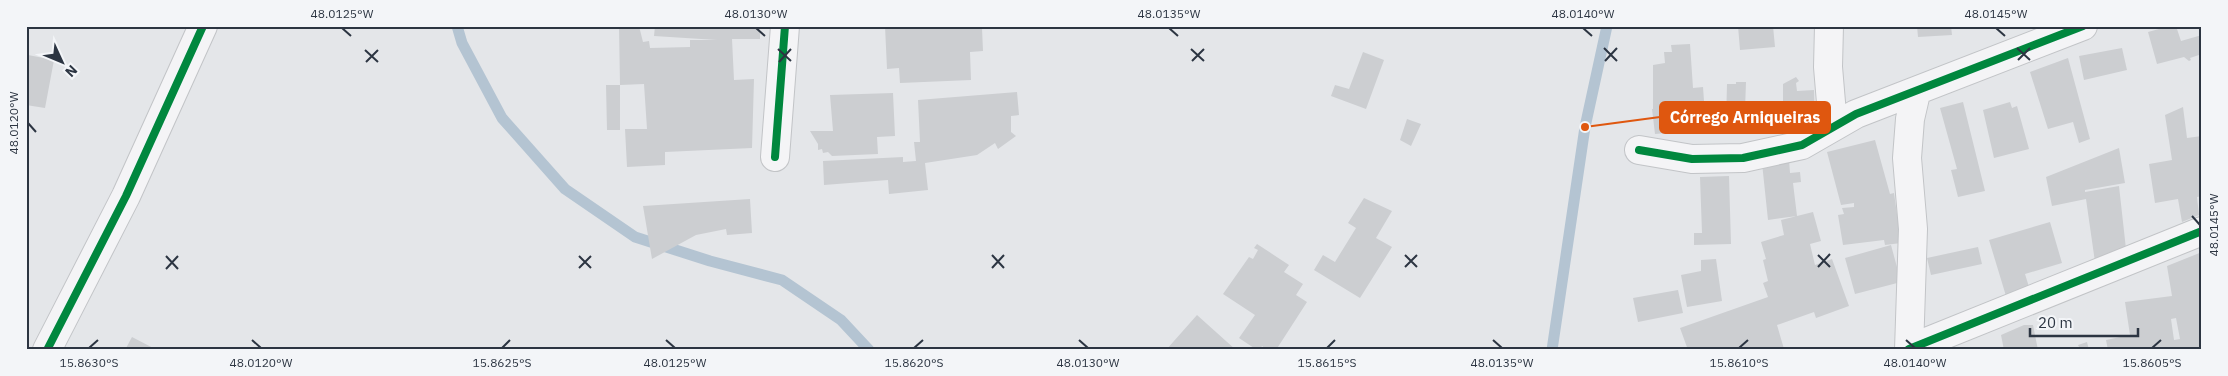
<svg xmlns="http://www.w3.org/2000/svg" width="2228" height="376" font-family="'IBM Plex Sans',sans-serif">
  <rect width="100%" height="100%" fill="#e4e6e9"/>
  <g fill="none" stroke-linecap="round" stroke-linejoin="round">
    <path stroke="#b4c4d2" stroke-width="11" d="M457 26 462 43 502 118 565 189 635 237 710 261 782 280 841 320 869 350
      M1552 350 1585 127 1607 26"/>
  </g>
  <path fill="#ccced1" fill-rule="evenodd" d="M619 26H639L643 42 649 41 650 48 690 47V40H717L654 36 655 26H760V39H732L734 80 754 79 752 148 665 152V165L627 167 625 129H647L644 84 620 85V130H607L606 85H620Z
    M885 26 982 28 983 51 970 52 971 80 900 83 899 68 887 69Z
    M1738 26H1773L1775 47 1740 50Z
    M1917 26H1951L1952 35 1918 37Z
    M2170 26H2176L2181 41 2202 35V54L2190 58 2191 60 2189 61 2184 57 2157 64 2148 32Z
    M1690 44 1693 88 1703 87 1704 101H1709L1712 129 1655 134 1652 109H1653V65L1665 63 1664 52H1672L1671 45Z
    M2122 48 2127 70 2084 80 2079 56Z
    M1363 52 1384 60 1366 109 1331 96 1335 85 1349 89Z
    M28 55 54 60 45 108 26 105Z
    M2068 58 2090 139 2079 143 2073 122 2048 129 2030 72Z
    M1796 77 1799 81 1796 83 1797 91 1814 90 1815 129 1783 135V84Z
    M1736 82H1746L1745 110 1753 111 1752 131H1727V124H1729V122H1726L1727 84H1736Z
    M1017 92 1019 115 1011 116V132L1016 136 998 149 995 143 977 155 925 163 928 190 889 194 888 180 824 185 823 161 903 157V162L916 161 914 142H920L918 100Z
    M893 93 895 136 877 137 878 154 832 156 828 152 823 153 822 149 818 150V144L810 131H833L830 95Z
    M1963 102 1985 191 1958 197 1951 170 1957 169 1940 108Z
    M2010 102 2012 108 2017 106 2029 149 1994 158 1983 110Z
    M2183 107 2187 138 2202 136V196L2197 197 2199 215 2182 222 2178 199 2155 203 2149 164 2172 160 2165 115Z
    M1407 119 1421 124 1411 146 1400 140Z
    M1875 140 1890 194 1894 193 1901 243 1885 245 1884 240 1843 245 1838 215 1844 214 1842 208 1854 207V203L1841 205 1827 152Z
    M2119 148 2125 183 2085 190V192L2119 186 2126 249 2095 262 2086 199 2052 206 2046 177Z
    M1789 160 1790 173 1800 172 1801 182 1793 183 1797 216 1768 220 1762 163Z
    M1729 176 1731 244 1694 245V233H1702L1700 177Z
    M1364 198 1392 211 1376 238 1392 247 1360 298 1314 270 1323 255 1335 262 1356 228 1348 223Z
    M750 199 752 233 727 235 726 229 696 235 652 259 643 206Z
    M1813 212 1821 241 1810 244 1815 265 1832 259 1849 306 1816 318 1814 312 1777 325 1784 349 1780 350H1688L1680 328 1768 297 1763 283 1768 281 1763 260 1766 259 1761 242 1784 235 1781 220Z
    M2050 222 2062 263 2025 274 2029 287 2006 296 1989 240Z
    M1257 244 1289 265 1284 272 1303 284 1296 295 1307 302 1276 350H1267L1262 346 1260 350H1257L1239 338 1255 315 1223 294 1249 257 1253 259 1258 250 1254 248Z
    M1891 245 1901 282 1855 294 1845 258Z
    M1978 247 1982 264 1931 275 1927 258Z
    M2202 252V350H2152V348L2108 350 2106 340 2130 335 2125 302 2172 296 2167 266ZM2176 318 2180 339 2174 340 2171 319Z
    M1716 259 1722 301 1687 307 1681 275 1701 271V260Z
    M1678 290 1683 313 1638 322 1633 298Z
    M1197 315 1236 350H1166Z
    M2024 325H2033L2038 350H2004L2001 335Z
    M132 337 157 350H125Z
    M2087 342 2089 350H2072L2079 347 2078 345Z"/>
  <g fill="none" stroke-linecap="round" stroke-linejoin="round">
    <defs>
      <path id="street" d="M1829 26 1828 67 1833 126
        M1639 150 1692 159 1743 158 1802 145 1856 114 2083 26
        M775 157 785 26
        M1909 349 2202 231
        M47 350 126 196 203 26
        M1909 350 1913 229 1907 158 1910 119 1916 93"/>
    </defs>
    <use href="#street" stroke="#c2c4c7" stroke-width="30"/>
    <use href="#street" stroke="#f4f4f6" stroke-width="28"/>
    <defs>
      <path id="cycleway" d="M1639 150 1692 159 1743 158 1802 145 1856 114 2083 26
        M775 157 785 26
        M1909 349 2202 231
        M47 350 126 196 203 26"/>
    </defs>
    <use href="#cycleway" stroke="#f3f5f8" stroke-width="11"/>
    <use href="#cycleway" stroke="#00873e" stroke-width="8"/>
  </g>
  <path fill="none" stroke="#2c3542" stroke-width="2" d="M342 28 351 36M756 28 765 36M1169 28 1178 36M1583 28 1592 36M1996 28 2005 36M1604 48 1617 61M2017 48 2030 60M778 49 791 61M1191 49 1204 61M365 50 378 62M2018 60 2030 48M1192 61 1204 49M1605 61 1617 48M366 62 378 50M779 62 791 49M28 123 36 132M2192 216 2200 225M992 255 1004 268M1405 255 1417 267M1818 255 1830 267M166 256 178 269M579 256 591 268M1405 267 1417 255M1818 267 1830 254M579 268 591 256M992 268 1004 255M166 269 178 256M252 340 261 348M666 340 675 348M1079 340 1088 348M1493 340 1502 348M1906 340 1915 348M89 348 98 340M502 348 510 340M914 348 923 340M1327 348 1335 340M1739 348 1748 340M2152 348 2161 340"/>
  <path fill="none" stroke="#df570f" stroke-width="2" d="M1585 127L1660 117"/>
  <circle fill="#df570f" stroke="#f3f5f8" stroke-width="2" cx="1585" cy="127" r="5"/>
  <rect fill="#df570f" stroke="#df570f" stroke-width="2" x="1660" y="102" width="170" height="31" rx="5"/>
  <g font-size="16" text-anchor="middle" font-weight="bold" fill="#fff">
    <text x="1745" y="123">Córrego Arniqueiras</text>
  </g>
  <rect width="2228" height="376" fill="none" stroke="#f3f5f8" stroke-width="55"/>
  <g transform="translate(62 62) rotate(134)" stroke="#f3f5f8" stroke-width="4" paint-order="stroke">
  <path d="M0-4L9 19L0 12L-9 19Z" fill="#2c3542"/>
  <text y="-8" font-size="14" font-weight="bold" text-anchor="middle" fill="#2c3542">N</text>
  </g>
  <path d="M2030 328v8h108v-8" fill="none" stroke="#2c3542" stroke-width="2.5"/>
  <text x="2038" y="328" font-size="15" fill="#2c3542" stroke="#f3f5f8" stroke-width="4" paint-order="stroke">20 m</text>
  <rect x="28" y="28" width="2172" height="320" fill="none" stroke="#2c3542" stroke-width="2"/>
  <g font-size="12" text-anchor="middle" fill="#2c3542">
    <text x="342" y="18">48.0125°W</text>
    <text x="756" y="18">48.0130°W</text>
    <text x="1169" y="18">48.0135°W</text>
    <text x="1583" y="18">48.0140°W</text>
    <text x="1996" y="18">48.0145°W</text>
    <text transform="translate(14 123) rotate(-90)" y="4">48.0120°W</text>
    <text transform="translate(2214 225) rotate(-90)" y="4">48.0145°W</text>
    <text x="89" y="367">15.8630°S</text>
    <text x="261" y="367">48.0120°W</text>
    <text x="502" y="367">15.8625°S</text>
    <text x="675" y="367">48.0125°W</text>
    <text x="914" y="367">15.8620°S</text>
    <text x="1088" y="367">48.0130°W</text>
    <text x="1327" y="367">15.8615°S</text>
    <text x="1502" y="367">48.0135°W</text>
    <text x="1739" y="367">15.8610°S</text>
    <text x="1915" y="367">48.0140°W</text>
    <text x="2152" y="367">15.8605°S</text>
  </g>
</svg>
